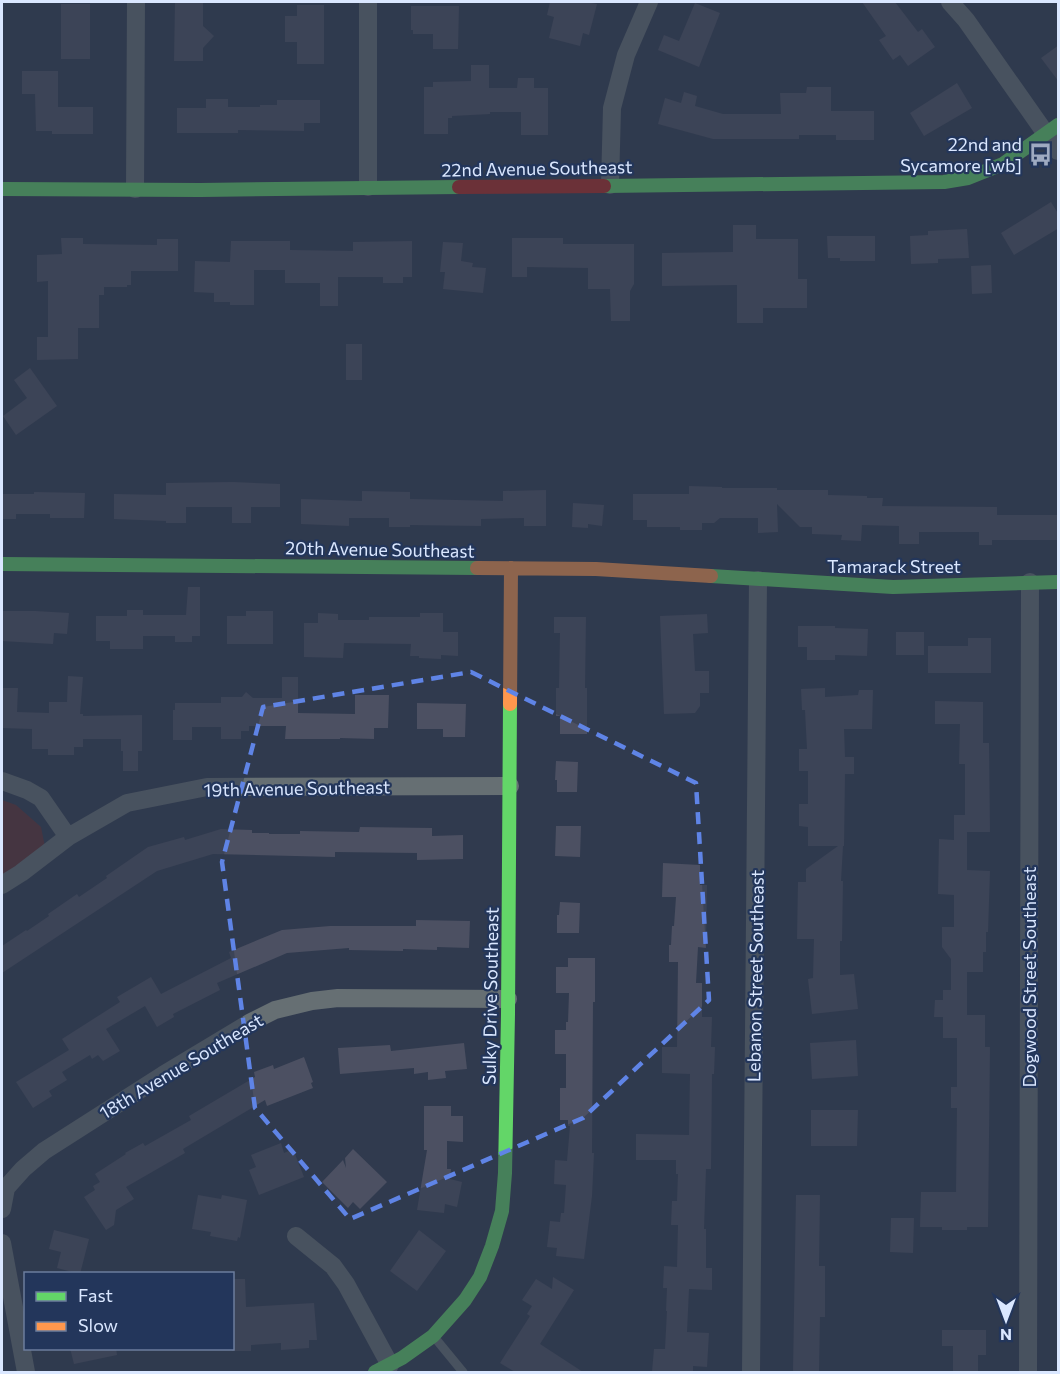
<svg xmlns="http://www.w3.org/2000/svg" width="1060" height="1374" font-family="Commissioner,sans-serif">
  <rect width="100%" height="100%" fill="#303a4e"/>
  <path fill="#612f31" d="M2 800 16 805 41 827 45 847 2 879Z"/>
  <path fill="#4c5062" d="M175 2H203V26L214 36 203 48V61H174Z
    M550 2H586L597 4 589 35 583 33 580 46 549 38 554 17 547 15Z
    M862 2H895L918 32 922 29 935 47 908 66 900 55 893 60 879 40 886 36Z
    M695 3 720 13 699 67 658 50 664 35 679 41Z
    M61 4H90V59H61Z
    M297 5H324V64H297V42H285V16H297Z
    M411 6H459L458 49H433V34H413V30H411Z
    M1059 45V82L1041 58Z
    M471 65H489V88H517L518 78H534V88H548V135H521V112H490V114L452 116V118H448V134H424V87H433V82L471 81Z
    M22 71H58V107H93V134H52V131H36L35 94H22Z
    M957 83 972 108 924 136 910 113Z
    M807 87H831V111H874V140H836V135H799V139H713L658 124 665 98 681 103 684 92 697 96 695 106 723 114H781L780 93H806Z
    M206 99H228V107H260V105H277V100H320V123H304V131L238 130V133H177V108H206Z
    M1051 202 1059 215V228L1014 255 1001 233Z
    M733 225H756V239H798V279H807V308H763V323H737V285L662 286V253L733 252Z
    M967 229 969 258 938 259V263L911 264 910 236 928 235V231Z
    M827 236H875V261H840V258H828Z
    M61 238H83V244L157 245V239H178V271H131V285H127V287H104V295H99V328H78V359L37 360V337H48V281L37 282V255L62 254Z
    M512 238H563V244H634V284L630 291V321H611L610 289H588V268L527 267V277H512Z
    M231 241H290V250L353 251V242L412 241V277H403V283H383V277H338V306H320V283H285V270H254V305H230V302H214V293L194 292 195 261 230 262Z
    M443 242 463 243 461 261 473 263 472 267 486 268 483 293 443 289 445 272H440Z
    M991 265 992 293 972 294 971 266Z
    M346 344H362V380H346Z
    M30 368 57 406 16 435 3 416 27 398 14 380Z
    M233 482 280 484V507H251V523H232V507H186V523H166V521L114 519V494L166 495V483Z
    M689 486 722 487V488H777V490H828V495L867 496V498H883L882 506 997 507V515H1059V540H992V545H979V532H919V544H899V526L862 525 861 541 841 540 842 535 812 534V527H800L777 504 778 532 758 533V518H720L714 523H702V530H680V527H647V520H633V494H689Z
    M546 490V526H524V518L481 519V526L410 525V527H389V518H349V526L301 524V499L362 501V491L410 492V499L503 501V491Z
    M34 492 85 493 84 518H50V514H16V519H2V494H34Z
    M573 503 604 505 602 526 588 524V528L572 527Z
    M188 587H200V636H192V642H175V636H143V649H110V641H96V616H127V610H143V615H186Z
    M2 611H35L69 613 67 634 54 633 53 644 2 641Z
    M246 611H273V644H227V616H246Z
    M318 613 338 614V620H369V617H420V613H443V632H458V656L441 655V659L419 658V656H410L411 644 344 643 343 658 304 657V623H318Z
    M707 614 708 633 693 634 695 671H709V693H700V706L695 713 664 714 660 616Z
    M554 617H586L585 688H587V734H560V716H556V688H559L560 633H554Z
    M798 626H835V628L868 629 867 656 835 655V660H807V647H798Z
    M896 632H924V655H896Z
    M968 638H991V673H928V646H968Z
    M68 676 83 677 80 714H83V716L142 715V751H138V771H123V751H121V739H83V747H74V755H48V749H32V729L2 728V688H18L17 712 49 713V702H67Z
    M282 677H298V713L355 714V695H389L388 728H374V739L340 738V739H285L286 726H249V731H241V739H221V727H192V740H173V710H175V703H221V697H242L246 692 253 698H282Z
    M825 688V697L858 695 859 690H873L872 729H844L845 757H854V774H845L844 846H843L841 881H843L842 941H840V975L854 974 858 1009 812 1014 808 979 813 978 814 939H797L798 882H806V869L838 846H808V827L799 826V804H808V771H799V749H807L805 710H802L801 689Z
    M935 701 983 702V743H989L990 832H967V870L990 871 988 932H986V952H983V972H967V1015H985V1047H990L988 1227H967V1230H942V1227H920L921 1192H956L957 1108H951V1087H957V1038H943V1017H934L935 1000H943V990H951V959L942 947V927H954V895L938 894 939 839 954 840V815H965V764H959L960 724H935Z
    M417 703 466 704 465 737H443V729H417Z
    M556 761 578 762 577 792H557V780H555Z
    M556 826H581L580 857 555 856Z
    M360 827 432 828V836L463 835V859L417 860V853L335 852V857L213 854 157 871 2 973V946L26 930 27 931 49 916 48 914 77 894 79 897 107 878 106 876 148 847 184 837 185 840 221 829 252 830V833H269V834H300V831L359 832Z
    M663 863 700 865V885H707L706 948 698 947 696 983H702V1017H712L711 1047H715L714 1074H712L711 1169H706L704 1229H706V1268H712V1290L689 1289 687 1332 709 1333 707 1367 693 1366V1372H652L654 1349H665L667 1311H666L667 1288H663L664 1266 677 1267 678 1225H671L672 1201H677L678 1174H676V1160H636V1134L689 1135 690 1074 662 1073V1047H677L678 962H669V945H671L672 926H674L676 897H662Z
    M560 902 580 903 579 933H557V915H559Z
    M416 920 470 921 469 948 437 947V950L403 949V951L349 950V948L287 953 217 983 220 990 173 1014 174 1017 157 1027 145 1006 106 1029 120 1051 103 1061 98 1055 92 1059 90 1055 62 1072 67 1080 49 1091 52 1096 33 1108 16 1082 69 1050 62 1039 120 1002 117 997 151 977 161 994 231 958 229 952 282 930 330 926H416Z
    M568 958H595V1002H593L592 1153H594L592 1196 584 1259 556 1256 557 1248 547 1247 550 1221 560 1222 561 1213H564L566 1185 554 1184 555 1160 567 1161 570 1126H568V1120H560V1088H566V1054H555V1030H566V1022H568L569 993H556V967H568Z
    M856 1040 858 1076 812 1079 810 1043Z
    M464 1043 467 1069 445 1071 446 1078 428 1080V1072L414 1074V1068L340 1074 338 1048 390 1045 391 1051Z
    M304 1057 313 1082 311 1083 313 1088 267 1106 265 1100 183 1149 185 1153 126 1187 134 1199 116 1210 114 1225 106 1230 84 1197 95 1190 93 1186 100 1182 95 1174 126 1154 125 1153 143 1143 145 1146 191 1120 189 1116 255 1077 254 1072 273 1065 274 1069Z
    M424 1106H451V1116H463V1142L447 1141V1169H451L450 1179 462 1182 457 1207 445 1204 444 1213 417 1210 427 1150H424Z
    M811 1110H858L857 1146H811Z
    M281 1143 284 1153 293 1149 304 1177 259 1195 249 1170 256 1167 251 1155Z
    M353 1149 387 1182 360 1209 353 1202 348 1208 322 1182 343 1160 346 1168 345 1158Z
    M198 1195 221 1199 222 1195 247 1200 240 1238 238 1237 237 1241 210 1236 211 1232 192 1229Z
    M796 1195H820L819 1266H825V1317H820L819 1372H793Z
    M891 1218H914L913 1253 890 1252Z
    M54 1230 89 1239 80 1274 57 1268 61 1252 49 1249Z
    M419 1230 446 1251 417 1291 390 1271Z
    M553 1277 574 1290 540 1344 583 1372H515L500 1363 530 1316 527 1314 532 1306 522 1300 536 1279 552 1289Z
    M232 1279H245L246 1307 314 1303 317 1340H309V1348L281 1350V1343L251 1345V1351H232Z
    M942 1330H986V1355H978V1372H953V1346H942Z
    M70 1348H116L117 1355 74 1364Z"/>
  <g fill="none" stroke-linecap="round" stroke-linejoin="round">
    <path stroke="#666f73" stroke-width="9" d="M435 1338 463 1372"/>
    <path stroke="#666f73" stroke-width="18" d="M368 2V187
      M950 2 966 20 1058 151
      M610 185 612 108 626 55 649 2
      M135 189 136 2
      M2 781 27 790 41 798 68 837
      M2 885 21 873 68 837 127 803 207 787 510 786
      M2 1209 6 1188 23 1169 44 1151 163 1075 251 1022 275 1010 312 1001 338 998 508 999
      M296 1236 333 1266 346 1284 390 1365
      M2 1243 26 1372
      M751 1372 758 580
      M1028 1372 1030 582"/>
    <path stroke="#63d668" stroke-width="14" d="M604 186 944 182 968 178 1003 164 1058 125
      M2 189 200 190 459 187
      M2 564 477 568
      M711 576 893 587 1058 582
      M375 1372 402 1358 433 1336 465 1300 480 1277 492 1246 502 1211 505 1173 508 1014 510 704"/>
    <path stroke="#ff974d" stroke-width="14" d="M477 568 596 569 711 576
      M510 704 511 568"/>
    <path stroke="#b3261e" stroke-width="14" d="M459 187 604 186"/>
  </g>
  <path d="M0 0H1060V1374H0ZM471 672 696 783 709 1000 583 1118 350 1219 255 1108 222 862 263 707Z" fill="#303a4e" fill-opacity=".55" fill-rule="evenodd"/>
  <path fill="none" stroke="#5f84e6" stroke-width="4.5" stroke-dasharray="12 8" stroke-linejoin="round" d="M471 672 696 783 709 1000 583 1118 350 1219 255 1108 222 862 263 707Z"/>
  <defs>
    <symbol id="bus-bare" viewBox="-9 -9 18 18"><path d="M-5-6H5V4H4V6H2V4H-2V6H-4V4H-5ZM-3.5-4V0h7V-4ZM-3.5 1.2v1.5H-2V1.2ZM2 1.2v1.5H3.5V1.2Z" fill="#9eaac1" stroke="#23365b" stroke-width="2.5" paint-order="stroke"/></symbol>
  </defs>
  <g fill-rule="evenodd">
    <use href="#bus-bare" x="1024" y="138" width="33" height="33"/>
  </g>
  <g text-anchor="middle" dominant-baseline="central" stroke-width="4.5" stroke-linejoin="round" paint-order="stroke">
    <g font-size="18" fill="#dae7ff" stroke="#23365b" text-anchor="end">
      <text x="1022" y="144">22nd and<tspan x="1022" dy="21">Sycamore [wb]</tspan></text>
    </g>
    <g font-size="18" fill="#dae7ff" stroke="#23365b">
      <text transform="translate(537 168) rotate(-1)">22nd Avenue Southeast</text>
      <text transform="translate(380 549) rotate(1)">20th Avenue Southeast</text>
      <text x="894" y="566">Tamarack Street</text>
      <text transform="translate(297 788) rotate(-1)">19th Avenue Southeast</text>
      <text transform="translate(755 976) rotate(-89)">Lebanon Street Southeast</text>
      <text transform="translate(1029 977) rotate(-90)">Dogwood Street Southeast</text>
      <text transform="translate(490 996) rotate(-89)">Sulky Drive Southeast</text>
      <text transform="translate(181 1066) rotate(-31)">18th Avenue Southeast</text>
    </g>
  </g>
  <rect width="1060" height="1374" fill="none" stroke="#dae7ff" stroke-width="6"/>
  <rect x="24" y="1272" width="210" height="78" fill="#23365b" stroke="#6c7d9d" stroke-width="1.5"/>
  <rect x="36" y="1292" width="30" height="9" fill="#63d668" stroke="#6c7d9d" stroke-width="1.5"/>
  <text x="78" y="1302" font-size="18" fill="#dae7ff">Fast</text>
  <rect x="36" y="1322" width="30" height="9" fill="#ff974d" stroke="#6c7d9d" stroke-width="1.5"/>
  <text x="78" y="1332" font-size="18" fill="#dae7ff">Slow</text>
  <g transform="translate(1006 1320) rotate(180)" stroke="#23365b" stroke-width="4.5" paint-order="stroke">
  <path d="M0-4.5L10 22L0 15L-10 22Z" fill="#dae7ff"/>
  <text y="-9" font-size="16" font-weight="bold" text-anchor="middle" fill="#dae7ff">N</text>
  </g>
</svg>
